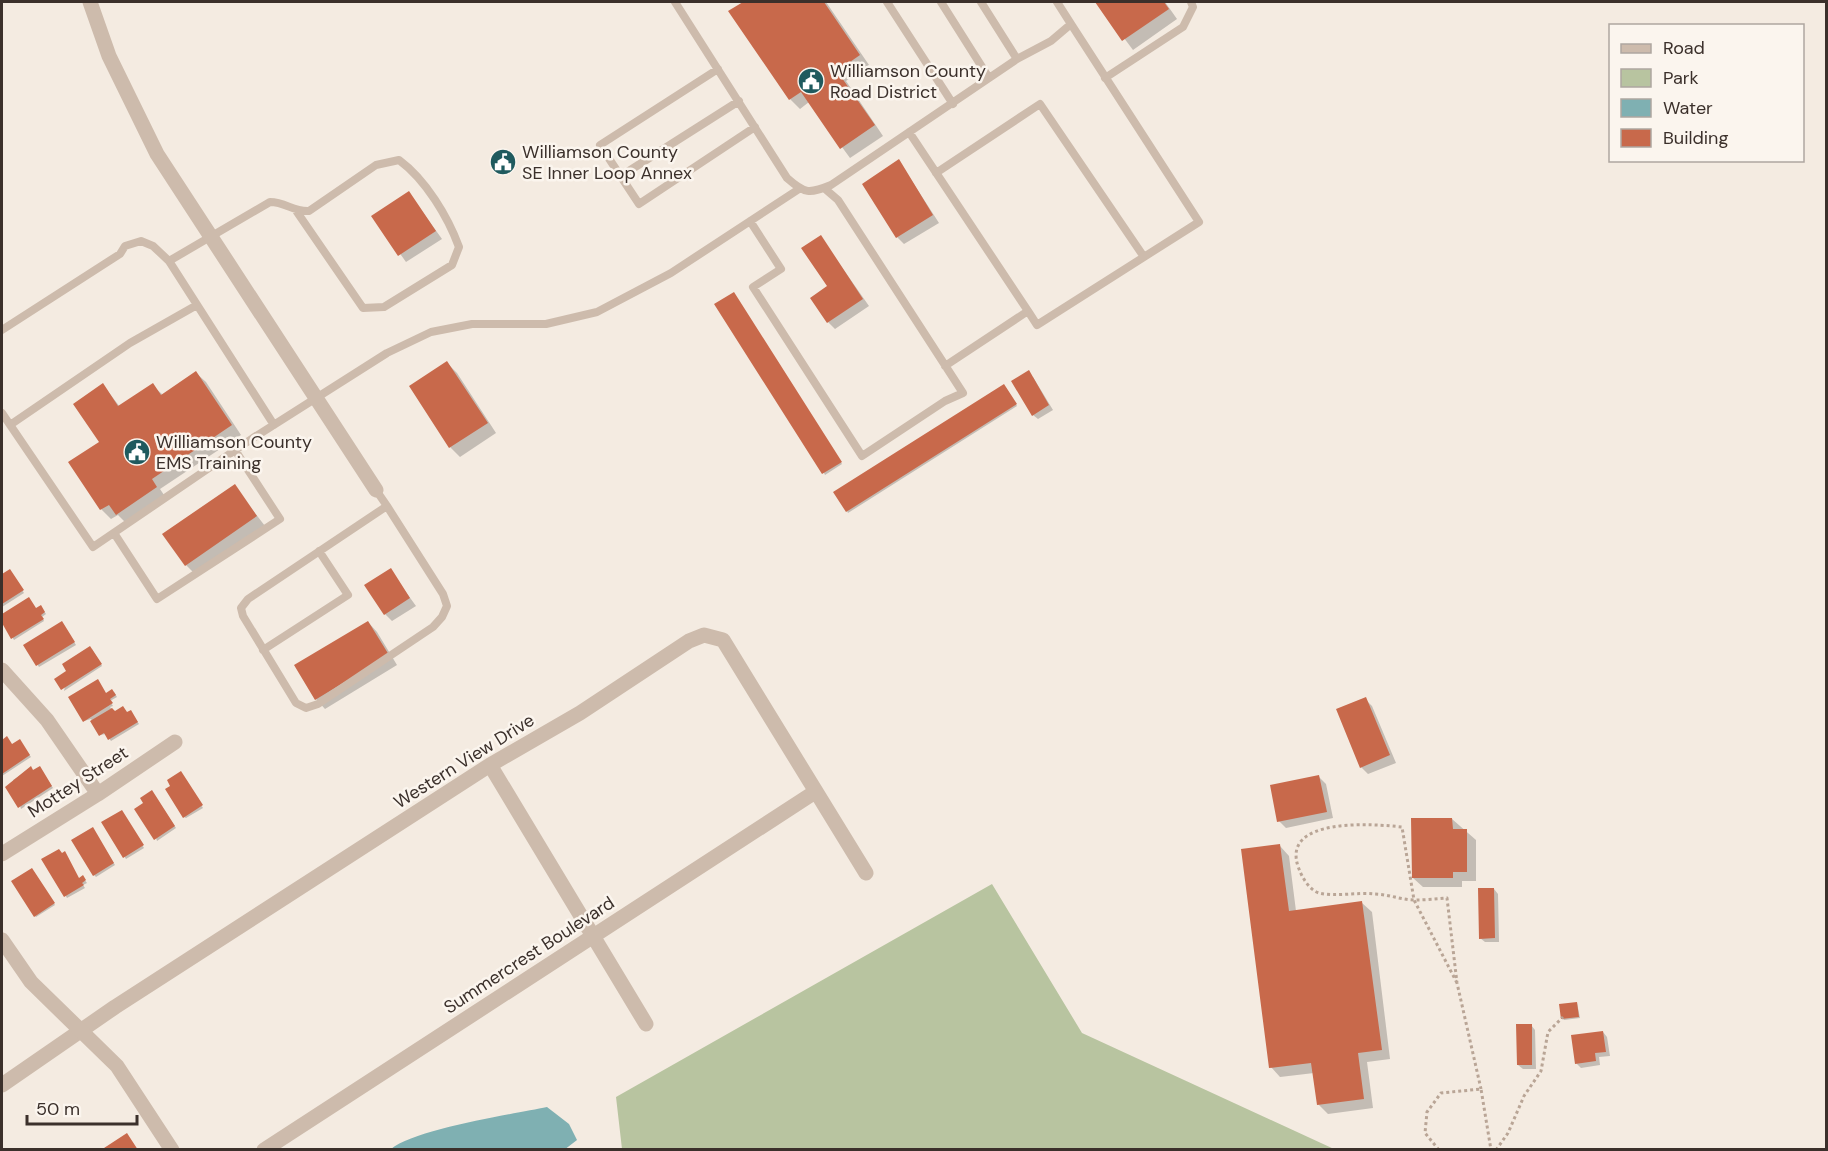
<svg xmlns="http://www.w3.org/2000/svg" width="1828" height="1151" font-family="'DM Sans',sans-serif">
  <rect width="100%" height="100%" fill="#f4ebe1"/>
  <path fill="#b8c4a0" d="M992 884 1082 1033 1334 1149H622L616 1097Z"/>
  <path fill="#7fb0b2" d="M547 1107 569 1124 577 1140 564 1150 391 1149C415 1129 513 1114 547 1107Z"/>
  <path fill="#0003" d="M745 2H826L869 65 846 81 883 136 850 158 809 102 800 109 790 99 731 12Z
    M1097 2H1165L1177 19 1133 50Z
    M899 161 939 223 904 244 897 237Z
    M409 193 442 239 406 262 373 216Z
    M820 236 869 306 835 329 828 322 829 287Z
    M735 296 842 464 825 475 824 473Z
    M447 363 457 373 496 433 460 457 450 447 411 386Z
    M196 373 206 382 241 435 160 489 166 498 127 524 118 515 111 519 101 509 70 463 101 443 103 385 120 407 152 385 163 395Z
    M1033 377 1053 410 1038 419 1033 415Z
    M1006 388 1017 406 848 513 847 511Z
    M234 486 265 526 195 574 186 565Z
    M390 570 416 606 392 621 385 614Z
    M10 571 24 593 2 607V576Z
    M29 599 36 610 42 608 46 614 42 617 44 621 14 640 2 620V616Z
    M368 622 377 632 397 665 325 709 316 699Z
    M63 624 76 645 39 667 25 645Z
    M92 649 102 666 64 691 68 671Z
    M114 692 117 697 110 701 113 706 110 707 114 711 132 714 139 724 111 741 106 734 100 735 91 719 84 721 106 694Z
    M1365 699 1372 706 1396 763 1368 774 1361 767Z
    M7 738 12 746 21 743 31 757 2 776V742Z
    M31 768 34 772 41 770 53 788 21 809 13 780Z
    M182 775 203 808 186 818 184 817Z
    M1319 777 1326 784 1333 818 1286 828 1279 821Z
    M153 793 176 828 157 841 145 804Z
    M123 813 144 848 126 859 103 823Z
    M1452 819 1476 840V881H1462V887H1423L1413 878Z
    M94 831 115 865 96 877 94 875Z
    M1280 846 1289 856 1296 911 1362 903 1372 912 1390 1059 1367 1062 1373 1108 1328 1114 1318 1104 1314 1073 1280 1077 1271 1067Z
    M44 860 79 879H84L87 883 83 885 85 888 67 898Z
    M34 872 55 905 36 917 35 916Z
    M1494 889 1498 894 1499 942H1485L1480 938Z
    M1577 1003 1580 1018 1564 1020 1562 1018Z
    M1531 1025 1535 1030 1536 1069H1523L1518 1065Z
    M1603 1032 1607 1037 1610 1056 1599 1057 1600 1065 1581 1068 1576 1063Z"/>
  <path fill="#c8694b" d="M743 2H824L860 55 837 71 875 125 840 149 801 92 789 100 728 11Z
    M1095 2H1164L1169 9 1122 41Z
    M899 159 933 215 896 238 862 184Z
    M409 191 436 231 398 256 371 216Z
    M821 235 863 299 827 323 810 298 827 286 801 248Z
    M734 292 842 462 822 474 714 304Z
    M447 361 488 423 449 448 409 386Z
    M1029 370 1049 405 1032 416 1011 381Z
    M196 371 232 425 152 479 157 487 116 515 109 505 100 510 68 462 99 442 73 404 103 383 118 406 153 383 161 395Z
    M1004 384 1017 404 846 512 833 492Z
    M235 484 257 516 185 566 162 534Z
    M391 568 410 598 384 615 364 585Z
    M10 569 24 590 2 604V574Z
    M29 597 36 608 41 605 45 612 41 615 44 619 11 639 2 623V614Z
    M62 621 75 642 36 666 23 645Z
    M368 621 389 655 315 700 294 665Z
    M90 646 102 664 61 690 54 679 66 671 62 664Z
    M98 679 106 693 112 689 116 695 110 699 113 703 83 722 68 697Z
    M1366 697 1390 755 1360 768 1336 709Z
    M123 706 127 712 131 710 138 722 108 740 104 733 99 736 90 721 112 708 115 711Z
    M7 736 12 744 20 739 30 755 2 774V740Z
    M31 766 33 770 40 766 52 786 18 808 5 787Z
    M181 771 203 805 183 818 165 789 170 786 167 780Z
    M1319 775 1327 812 1277 822 1270 785Z
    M152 790 175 826 154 840 134 809 143 803 140 798Z
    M122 810 144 845 123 858 101 822Z
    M1411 818H1452L1453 829H1467V872H1453V878H1412Z
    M93 827 114 863 93 876 71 840Z
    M1280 844 1289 911 1362 901 1382 1050 1358 1053 1364 1099 1317 1105 1311 1063 1269 1068 1241 849Z
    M59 849 62 853 65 851 79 878 83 875 86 880 82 883 84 885 64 897 41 859Z
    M32 868 55 903 34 917 11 881Z
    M1478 888H1494L1495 938 1479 939Z
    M1577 1002 1579 1017 1561 1019 1559 1004Z
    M1516 1024H1532V1065H1517Z
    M1603 1031 1606 1052 1595 1053 1596 1061 1575 1064 1571 1035Z
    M127 1133 138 1150H105L104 1148Z"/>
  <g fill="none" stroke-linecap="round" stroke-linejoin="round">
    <path stroke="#b9a596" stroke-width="3" stroke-dasharray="3 3" stroke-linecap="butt" d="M1457 983 1414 900 1402 827C1375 824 1278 816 1299 869 1302 877 1309 890 1319 893 1335 897 1357 892 1374 894 1388 894 1401 900 1415 900 1425 900 1436 899 1447 898L1457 983 1481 1089
      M1439 1150 1425 1133 1427 1112 1441 1093 1481 1089 1491 1150
      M1496 1150 1508 1133 1524 1096 1541 1071 1548 1032 1563 1017"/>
    <path stroke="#cdbbac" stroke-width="8" d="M675 2 787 178C805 194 809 194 831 185L1017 59 1051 41 1071 24 1057 2
      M887 2 953 104
      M941 2 989 78
      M981 2 1017 59
      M718 69 600 145 639 204 755 127
      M1105 78 1183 27 1193 7 1191 2
      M909 132 1028 311 945 366
      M936 173 1040 104 1144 257
      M621 176 739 101
      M750 221 781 269 753 287 862 456 945 401 963 393 838 200 824 188
      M1028 311 1037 325 1199 222 1071 24
      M2 330 120 254 125 246 141 241 153 246 169 261
      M2 413 93 547 253 438 387 353 431 332 472 324H546L597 312 671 273 799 189
      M10 425 130 343 197 305
      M274 425 169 261 270 202C286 202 293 212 309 211L376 165 399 160C426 180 448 217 459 247L452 265 384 307 363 308 297 212
      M376 490 387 506 248 599 241 608 243 616 296 703 306 708 318 704 433 627 442 617 447 606 443 594 387 506
      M114 533 157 599 280 519 235 450
      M263 650 348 595 319 551"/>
    <path stroke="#cdbbac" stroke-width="15" d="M90 2 109 56 157 154 376 490
      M2 670 47 720 98 794
      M490 765 646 1024
      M2 854 98 794 175 742
      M2 1085 115 1007 490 765 580 713 689 641 704 635 723 640 866 873
      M264 1150 815 792"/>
    <path stroke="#cdbbac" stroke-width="15" d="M2 940 31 982 117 1066 172 1150"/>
  </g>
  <defs>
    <symbol id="civic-disc" viewBox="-11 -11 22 22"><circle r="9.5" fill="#1f5a5e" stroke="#fbf5ee"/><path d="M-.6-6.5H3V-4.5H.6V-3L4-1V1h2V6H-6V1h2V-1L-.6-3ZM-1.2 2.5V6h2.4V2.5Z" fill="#fff"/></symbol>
  </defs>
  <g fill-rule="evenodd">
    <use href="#civic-disc" x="796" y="66" width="30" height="30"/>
    <use href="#civic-disc" x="488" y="147" width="30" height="30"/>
    <use href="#civic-disc" x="122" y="437" width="30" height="30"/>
  </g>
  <g text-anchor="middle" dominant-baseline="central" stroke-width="5" stroke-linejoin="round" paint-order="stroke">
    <g font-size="18" fill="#3b302b" stroke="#fbf5ee" text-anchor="start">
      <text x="830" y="71">Williamson County<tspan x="830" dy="21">Road District</tspan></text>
      <text x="522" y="152">Williamson County<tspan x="522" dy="21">SE Inner Loop Annex</tspan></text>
      <text x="156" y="442">Williamson County<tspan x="156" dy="21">EMS Training</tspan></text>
    </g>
    <g font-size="18" fill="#3b302b" stroke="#fbf5ee">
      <text transform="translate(464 761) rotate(-32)">Western View Drive</text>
      <text transform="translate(78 782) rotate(-33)">Mottey Street</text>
      <text transform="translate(529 955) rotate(-33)">Summercrest Boulevard</text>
    </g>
  </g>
  <rect width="1828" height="1151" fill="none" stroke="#3b302b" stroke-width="6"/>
  <rect x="1609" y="24" width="195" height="138" fill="#fbf5ee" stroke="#aea6a0" stroke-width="1.5"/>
  <rect x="1621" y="44" width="30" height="9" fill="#cdbbac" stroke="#aea6a0" stroke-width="1.5"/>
  <text x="1663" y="54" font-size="18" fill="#3b302b">Road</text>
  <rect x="1621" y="69" width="30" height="18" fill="#b8c4a0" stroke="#aea6a0" stroke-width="1.5"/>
  <text x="1663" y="84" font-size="18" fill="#3b302b">Park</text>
  <rect x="1621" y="99" width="30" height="18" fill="#7fb0b2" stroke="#aea6a0" stroke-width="1.5"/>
  <text x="1663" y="114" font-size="18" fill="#3b302b">Water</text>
  <rect x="1621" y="129" width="30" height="18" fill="#c8694b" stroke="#aea6a0" stroke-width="1.5"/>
  <text x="1663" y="144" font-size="18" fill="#3b302b">Building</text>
  <path d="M27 1115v9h110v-9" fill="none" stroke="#3b302b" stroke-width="3"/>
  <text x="36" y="1115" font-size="18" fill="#3b302b" stroke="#fbf5ee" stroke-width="4.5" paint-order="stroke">50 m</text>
</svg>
